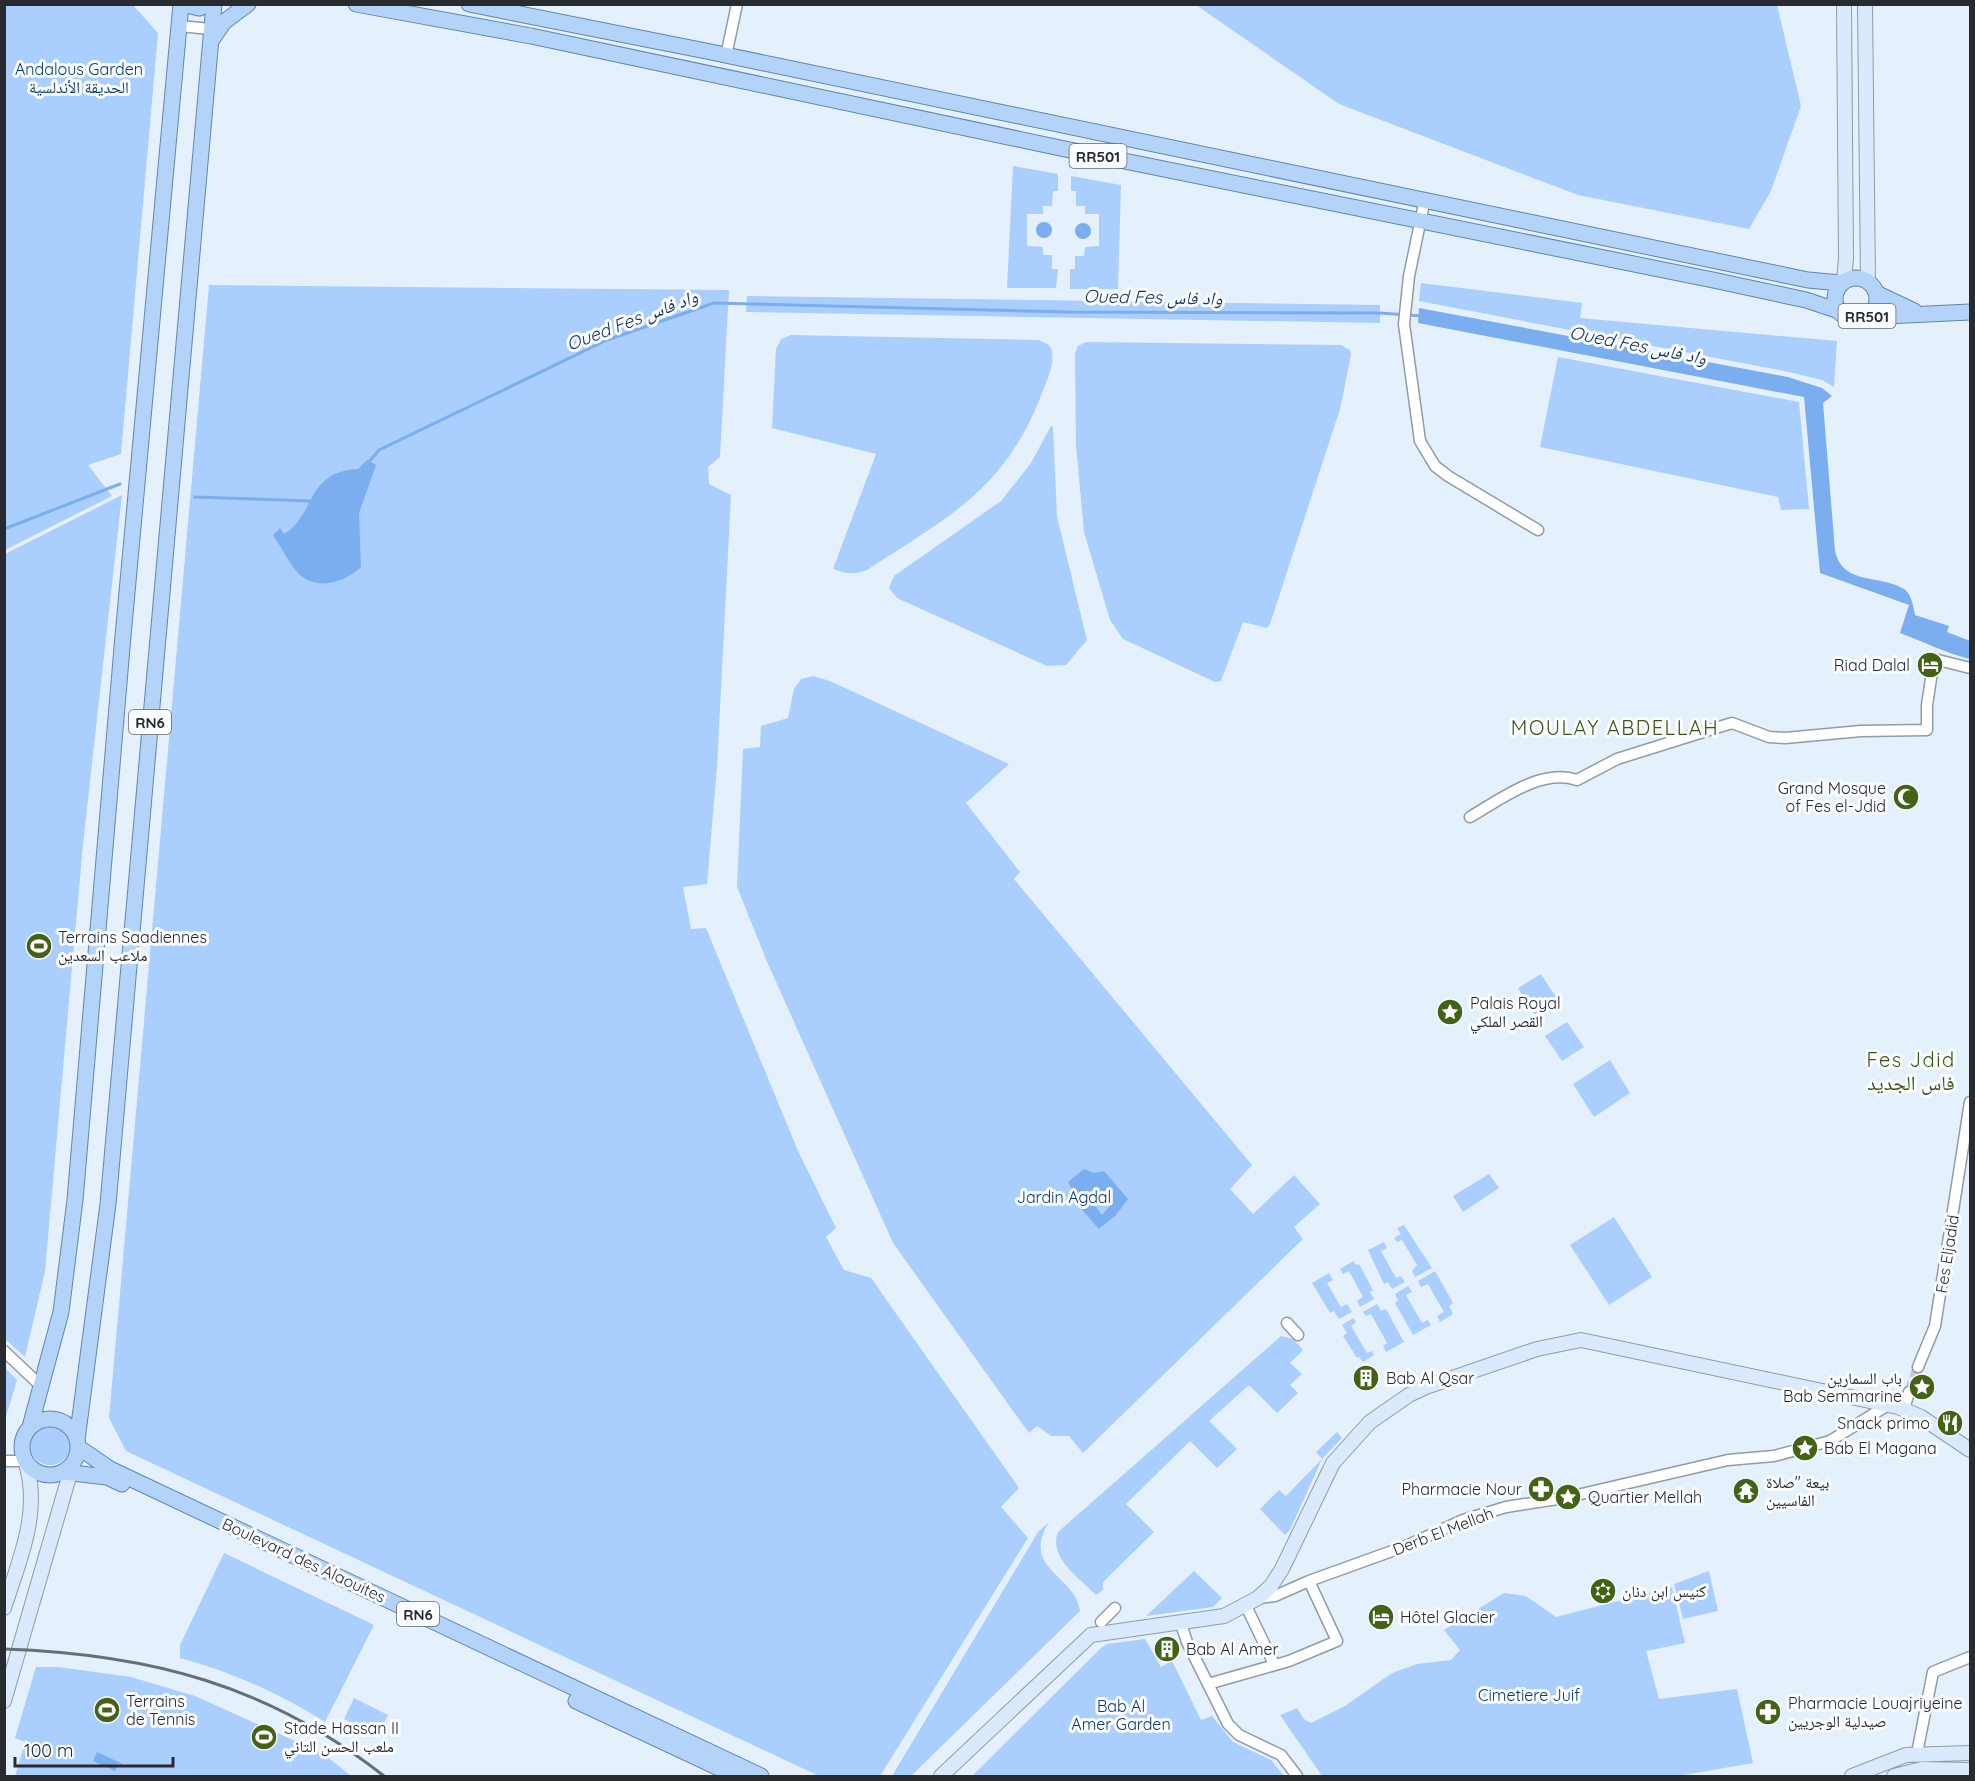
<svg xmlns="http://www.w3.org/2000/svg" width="1975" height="1781" font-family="Quicksand,'Noto Naskh Arabic',sans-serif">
  <rect width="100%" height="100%" fill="#e5f0fd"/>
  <path fill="#aacefd" d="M5 4 133 5 158 33 121 454 88 465 112 496 5 550Z
    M1196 5H1777L1801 106 1771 191 1749 229 1578 195 1339 104Z
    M1013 166 1058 174V191H1053L1052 206H1043V214H1027V246L1043 247V255H1052V269H1058L1056 288H1007Z
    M1071 176 1121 185 1118 289H1070V269H1075V256H1084L1085 247 1099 246V214H1085V206H1076V191H1071Z
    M1421 283 1582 303 1580 318 1837 341 1834 387 1822 380 1789 372 1419 301Z
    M209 285 729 290 720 457 708 467 709 484 731 495 717 767 707 884 683 887 691 929 706 928 798 1151 836 1228 826 1237 844 1270 871 1278 1019 1488 1001 1507 1028 1538 880 1776H819L126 1451 109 1418Z
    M747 296 1380 305V323L746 312Z
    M791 335 1039 340 1049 345C1057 356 1049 376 1044 388 1007 489 951 515 867 570 854 575 846 574 833 569L876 454 772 428 776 349 781 339Z
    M1086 342 1341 345 1350 350 1351 355 1340 409 1270 624 1267 628 1243 622 1221 681 1215 682 1123 639 1110 620 1084 532 1076 445 1075 354 1078 346Z
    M1558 357 1799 402 1809 509 1781 510 1778 497 1540 447Z
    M1051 426 1053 427 1057 517 1087 640 1066 665 1047 666 897 598 889 588 894 576 1001 501 1031 463Z
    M122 495 83 844 45 1271 25 1357 4 1338 5 554Z
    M813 676 830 681 1009 764 966 803 1020 872 1014 879 1252 1165 1230 1189 1253 1214 1294 1175 1320 1204 1294 1227 1303 1239 1083 1453 1069 1436H1051L1037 1426 1029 1433 893 1243 768 964 737 887 743 749 760 747 761 726 788 718 794 689 801 679Z
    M1541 974 1559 1002 1536 1017 1518 988Z
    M1567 1022 1584 1047 1562 1061 1545 1036Z
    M1610 1060 1630 1093 1594 1117 1573 1084Z
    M1489 1174 1499 1188 1463 1212 1453 1196Z
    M1614 1217 1652 1277 1609 1305 1570 1245Z
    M1404 1225 1432 1268 1415 1277 1412 1271 1417 1265 1402 1240 1397 1242 1394 1238 1401 1234 1397 1228Z
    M1384 1242 1387 1248 1381 1251 1396 1278 1401 1276 1405 1282 1392 1289 1388 1282 1384 1284 1368 1250Z
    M1353 1261 1356 1265 1359 1264 1373 1290 1370 1292 1374 1299 1360 1307 1357 1301 1363 1297 1349 1271 1343 1274 1340 1269Z
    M1435 1271 1453 1303 1449 1306 1453 1314 1440 1322 1437 1316 1444 1312 1428 1284 1421 1287 1418 1281Z
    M1329 1273 1333 1280 1327 1283 1341 1307 1347 1304 1352 1312 1339 1319 1334 1311 1330 1313 1312 1283Z
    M1408 1286 1412 1292 1406 1295 1422 1323 1428 1320 1431 1325 1413 1335 1395 1303 1398 1300 1395 1294Z
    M1377 1304 1381 1311 1386 1309 1404 1342 1386 1352 1383 1346 1387 1343 1371 1314 1366 1316 1363 1312Z
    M1353 1318 1356 1322 1351 1326 1367 1353 1372 1351 1374 1355 1363 1362 1359 1357 1357 1358 1343 1336 1347 1333 1342 1325Z
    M1281 1336 1293 1339 1303 1350 1290 1363 1302 1374 1290 1385 1298 1393 1277 1413 1249 1385 1209 1421 1237 1449 1217 1468 1190 1441 1126 1504 1154 1532 1103 1582V1590L1096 1595C1080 1578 1048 1558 1058 1532Z
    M5 1368 17 1380 5 1420Z
    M30 1445a20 20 0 1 1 40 0a20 20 0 1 1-40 0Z
    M1337 1432 1342 1438 1322 1459 1290 1530 1285 1535 1260 1509 1279 1490 1286 1496 1322 1459 1316 1452Z
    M1049 1522C1020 1570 1075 1574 1080 1611L911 1776H892L1038 1532Z
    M224 1553 374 1625 325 1722C279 1693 232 1672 180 1658V1645Z
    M1194 1571 1222 1598 1213 1607 1146 1616Z
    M1709 1571 1718 1611 1683 1619 1674 1584Z
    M1672 1587 1685 1643 1646 1651 1659 1699 1737 1689 1753 1763 1678 1776H1322L1280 1715 1297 1708 1304 1719 1311 1723 1345 1706 1392 1673 1417 1664 1451 1660 1460 1650 1444 1630 1504 1593 1526 1596 1556 1617Z
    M1145 1639 1161 1667 1172 1661 1201 1720 1212 1716 1233 1742 1271 1760 1284 1776H972L1101 1648 1107 1644Z
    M36 1667H58L131 1677 195 1696 324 1754 351 1776H15L23 1749 32 1751 34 1745 15 1738Z
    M354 1698 388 1715 378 1735 344 1719Z"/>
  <path fill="#7baeef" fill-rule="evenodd" d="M1036 230a8 8 0 1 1 16 0a8 8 0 1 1-16 0Z
    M1075 231a8 8 0 1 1 16 0a8 8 0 1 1-16 0Z
    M1419 308 1788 377 1822 388 1832 396 1823 403 1835 551C1843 586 1880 574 1904 589 1912 594 1913 607 1915 615L1949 626 1947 632 1970 641V659C1946 653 1924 642 1900 633L1909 605 1820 573 1804 397 1418 323Z
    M367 460 376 465 359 513 361 567C348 580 322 590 304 578 292 570 282 548 273 535L280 528 284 534C316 515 305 472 358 469Z
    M1084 1169 1094 1173 1104 1171 1128 1199 1116 1215 1099 1229 1083 1211 1068 1182ZM1096 1191 1109 1207 1102 1215 1094 1204 1085 1199 1087 1195Z
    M97 1752 125 1765 118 1764 115 1771 93 1761Z"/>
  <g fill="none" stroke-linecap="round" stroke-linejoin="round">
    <path stroke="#7baeef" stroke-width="3" d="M368 463 379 450 607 340 714 303 1069 312 1380 313 1422 316
      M195 497 310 501
      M4 529 120 484"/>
    <path stroke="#bfc9d4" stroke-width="10" stroke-dasharray="10 5" stroke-linecap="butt" d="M1909 1392 1918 1367"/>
    <defs>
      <path id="street" d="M180 26 210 29
        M726 56 737 4
        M1425 199 1409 276 1404 324 1420 441 1435 466 1448 476 1538 530
        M1470 817C1501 799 1541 768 1577 780L1617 759 1732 723 1769 737 1785 738 1861 731 1927 730V705L1934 659 1970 668
        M1287 1323 1298 1335
        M4 1351 42 1387
        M1918 1367 1935 1326 1970 1102
        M1904 1409 1909 1392
        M4 1461H25
        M1309 1581 1406 1546 1463 1520 1506 1507 1564 1498 1728 1460 1774 1456 1830 1441 1888 1405
        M1246 1606 1274 1664
        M1101 1622 1115 1608
        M1181 1624 1187 1642 1228 1724 1239 1735 1281 1755 1297 1776
        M1208 1684 1289 1661 1337 1641 1309 1581 1275 1596 1258 1598
        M1917 1753 1933 1672 1970 1657"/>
      <path id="secondary" d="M1844 4 1846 258 1844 281
        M1865 4 1868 281
        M4 1608C19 1561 41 1513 26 1464
        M4 1701 73 1463
        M941 1776 1091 1635 1224 1616 1258 1598 1271 1586 1282 1569 1333 1463 1370 1422 1409 1395 1426 1387 1537 1349 1581 1340 1898 1407 1921 1417 1970 1450
        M1852 1776 1906 1755 1970 1753
        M1894 1776 1922 1769 1970 1770"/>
      <path id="primary" d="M183 4 199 8 209 4
        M356 4 531 36 1065 149 1713 280 1806 300 1839 311
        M469 4 706 51 1808 280 1841 283
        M211 41 224 22 248 4
        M1835 299a21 21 0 1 1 42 0a21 21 0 1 1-42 0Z
        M1876 293 1914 311
        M1865 317 1970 312
        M22 1447a28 28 0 1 1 56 0a28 28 0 1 1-56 0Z
        M30 1427 61 1312 75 1200 123 636 181 4
        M77 1440 108 1204 214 4
        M78 1447 110 1469 761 1776
        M63 1472 107 1477 122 1484
        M576 1701 736 1776"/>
    </defs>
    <use href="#street" stroke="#929ba7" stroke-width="13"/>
    <use href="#secondary" stroke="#929ba7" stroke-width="16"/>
    <use href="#primary" stroke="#6285af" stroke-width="17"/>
    <use href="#street" stroke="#fff" stroke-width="10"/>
    <use href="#secondary" stroke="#dae9fc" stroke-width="14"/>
    <use href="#primary" stroke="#b4d3f8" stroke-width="15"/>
    <path stroke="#676e75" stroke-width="3" d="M4 1649C149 1654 269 1685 384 1776"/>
  </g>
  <defs>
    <symbol id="hotel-disc" viewBox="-11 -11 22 22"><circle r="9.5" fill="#446215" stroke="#fafcff"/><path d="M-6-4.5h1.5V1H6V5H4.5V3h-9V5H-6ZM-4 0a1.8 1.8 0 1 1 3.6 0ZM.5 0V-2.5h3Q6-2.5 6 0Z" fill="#fff"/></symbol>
    <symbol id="mosque-disc" viewBox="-11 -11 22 22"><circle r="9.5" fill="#446215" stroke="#fafcff"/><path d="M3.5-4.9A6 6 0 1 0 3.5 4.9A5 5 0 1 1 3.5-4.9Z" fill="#fff"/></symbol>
    <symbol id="stadium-disc" viewBox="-11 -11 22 22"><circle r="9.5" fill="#446215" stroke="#fafcff"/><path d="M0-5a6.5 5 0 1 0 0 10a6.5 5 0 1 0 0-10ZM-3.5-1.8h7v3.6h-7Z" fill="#fff"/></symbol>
    <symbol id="sight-disc" viewBox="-11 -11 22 22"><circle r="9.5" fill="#446215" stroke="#fafcff"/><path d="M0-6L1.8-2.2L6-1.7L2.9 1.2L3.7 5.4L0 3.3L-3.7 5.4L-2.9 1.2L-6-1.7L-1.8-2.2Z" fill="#fff"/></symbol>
    <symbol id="building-disc" viewBox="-11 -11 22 22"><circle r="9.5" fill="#446215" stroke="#fafcff"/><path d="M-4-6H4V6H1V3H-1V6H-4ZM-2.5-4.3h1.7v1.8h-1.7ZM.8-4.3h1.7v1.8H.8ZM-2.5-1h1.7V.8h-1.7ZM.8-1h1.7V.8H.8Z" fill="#fff"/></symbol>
    <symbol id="restaurant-disc" viewBox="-11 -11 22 22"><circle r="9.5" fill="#446215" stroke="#fafcff"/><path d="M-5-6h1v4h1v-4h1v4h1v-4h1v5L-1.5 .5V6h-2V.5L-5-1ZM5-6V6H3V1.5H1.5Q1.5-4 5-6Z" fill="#fff"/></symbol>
    <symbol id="pharmacy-disc" viewBox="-11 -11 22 22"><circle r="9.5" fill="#446215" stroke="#fafcff"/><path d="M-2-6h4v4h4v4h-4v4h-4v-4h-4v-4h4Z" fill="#fff"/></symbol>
    <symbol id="temple-disc" viewBox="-11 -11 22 22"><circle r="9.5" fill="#446215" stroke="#fafcff"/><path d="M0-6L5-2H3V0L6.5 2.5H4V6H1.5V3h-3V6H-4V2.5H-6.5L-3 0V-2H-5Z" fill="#fff"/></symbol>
    <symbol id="synagogue-disc" viewBox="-11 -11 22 22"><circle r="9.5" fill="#446215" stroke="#fafcff"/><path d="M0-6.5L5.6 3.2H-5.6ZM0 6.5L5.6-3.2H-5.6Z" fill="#fff"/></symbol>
  </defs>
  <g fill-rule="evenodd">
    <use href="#hotel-disc" x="1915" y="650" width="30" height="30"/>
    <use href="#mosque-disc" x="1891" y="782" width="30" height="30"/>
    <use href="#stadium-disc" x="24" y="931" width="30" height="30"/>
    <use href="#sight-disc" x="1435" y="997" width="30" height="30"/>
    <use href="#building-disc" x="1351" y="1363" width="30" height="30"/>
    <use href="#sight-disc" x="1907" y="1372" width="30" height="30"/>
    <use href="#restaurant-disc" x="1935" y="1408" width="30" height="30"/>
    <use href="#sight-disc" x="1790" y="1433" width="30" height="30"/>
    <use href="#pharmacy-disc" x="1526" y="1474" width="30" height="30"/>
    <use href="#temple-disc" x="1731" y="1476" width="30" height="30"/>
    <use href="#sight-disc" x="1553" y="1482" width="30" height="30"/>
    <use href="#synagogue-disc" x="1588" y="1576" width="30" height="30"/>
    <use href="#hotel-disc" x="1366" y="1602" width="30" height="30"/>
    <use href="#building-disc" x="1152" y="1634" width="30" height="30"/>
    <use href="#stadium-disc" x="92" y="1695" width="30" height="30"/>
    <use href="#pharmacy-disc" x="1753" y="1697" width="30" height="30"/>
    <use href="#stadium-disc" x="249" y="1722" width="30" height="30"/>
  </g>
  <g text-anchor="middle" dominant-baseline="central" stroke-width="6" stroke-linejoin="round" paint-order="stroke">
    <g fill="#fafcff" stroke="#666a6e" stroke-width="1.5">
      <rect x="1069.5" y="144" width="57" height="24" rx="4.5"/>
      <rect x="1838.5" y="304" width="57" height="24" rx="4.5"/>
      <rect x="129" y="710" width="42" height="24" rx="4.5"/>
      <rect x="397" y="1602" width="42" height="24" rx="4.5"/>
    </g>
    <g font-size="15" font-weight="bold" fill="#272b30">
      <text x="1098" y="156">RR501</text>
      <text x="1867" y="316">RR501</text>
      <text x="150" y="722">RN6</text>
      <text x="418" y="1614">RN6</text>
    </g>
    <g font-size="16" fill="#073d76" stroke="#fafcff">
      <text x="79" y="69">Andalous Garden<tspan x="79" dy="18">الحديقة الأندلسية</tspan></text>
      <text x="1064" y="1197">Jardin Agdal</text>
      <text x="1529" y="1695">Cimetiere Juif</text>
      <text x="1121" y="1706">Bab Al<tspan x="1121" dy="18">Amer Garden</tspan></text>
    </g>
    <g font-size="16" fill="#272b30" stroke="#fafcff" text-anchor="start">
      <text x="1910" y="665" text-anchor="end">Riad Dalal</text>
      <text x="1886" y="788" text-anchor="end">Grand Mosque<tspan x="1886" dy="18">of Fes el-Jdid</tspan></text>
      <text x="58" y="937">Terrains Saadiennes<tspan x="58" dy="18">ملاعب السعدين</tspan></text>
      <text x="1470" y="1003">Palais Royal<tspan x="1470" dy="18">القصر الملكي</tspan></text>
      <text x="1386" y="1378">Bab Al Qsar</text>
      <text x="1902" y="1378" text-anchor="end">باب السمارين<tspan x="1902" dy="18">Bab Semmarine</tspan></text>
      <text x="1930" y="1423" text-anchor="end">Snack primo</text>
      <text x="1824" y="1448">Bab El Magana</text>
      <text x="1766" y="1482">بيعة "صلاة<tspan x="1766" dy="18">الفاسيين</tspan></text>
      <text x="1522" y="1489" text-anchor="end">Pharmacie Nour</text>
      <text x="1588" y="1497">Quartier Mellah</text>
      <text x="1622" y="1591">كنيس ابن دنان</text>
      <text x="1400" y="1617">Hôtel Glacier</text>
      <text x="1186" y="1649">Bab Al Amer</text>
      <text x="126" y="1701">Terrains<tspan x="126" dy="18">de Tennis</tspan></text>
      <text x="1788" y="1703">Pharmacie Louajriyeine<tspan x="1788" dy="18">صيدلية الوجريين</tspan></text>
      <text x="284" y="1728">Stade Hassan II<tspan x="284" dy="18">ملعب الحسن التاني</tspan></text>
    </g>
    <g font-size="16" fill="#272b30" stroke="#fafcff">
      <text transform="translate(1947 1254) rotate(-81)">Fes Eljadid</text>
      <text transform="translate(1443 1531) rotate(-21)">Derb El Mellah</text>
      <text transform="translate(304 1560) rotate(25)">Boulevard des Alaouites</text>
    </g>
    <g font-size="18" font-style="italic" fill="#10335c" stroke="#fafcff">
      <text transform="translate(1153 297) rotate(1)">Oued Fes واد فاس</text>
      <text transform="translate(632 320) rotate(-21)">Oued Fes واد فاس</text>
      <text transform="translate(1638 345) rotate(11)">Oued Fes واد فاس</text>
    </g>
    <g font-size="20" letter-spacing="1.5" fill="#3b5610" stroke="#fafcff">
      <text x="1615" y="727">MOULAY ABDELLAH</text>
      <text x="1911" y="1059">Fes Jdid<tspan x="1911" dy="23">فاس الجديد</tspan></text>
    </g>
  </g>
  <rect width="1975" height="1781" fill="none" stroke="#272b30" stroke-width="12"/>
  <path d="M15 1757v9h158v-9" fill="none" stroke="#272b30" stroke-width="3"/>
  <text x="24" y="1757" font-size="18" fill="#272b30" stroke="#fafcff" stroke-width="4.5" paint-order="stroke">100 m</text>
</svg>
